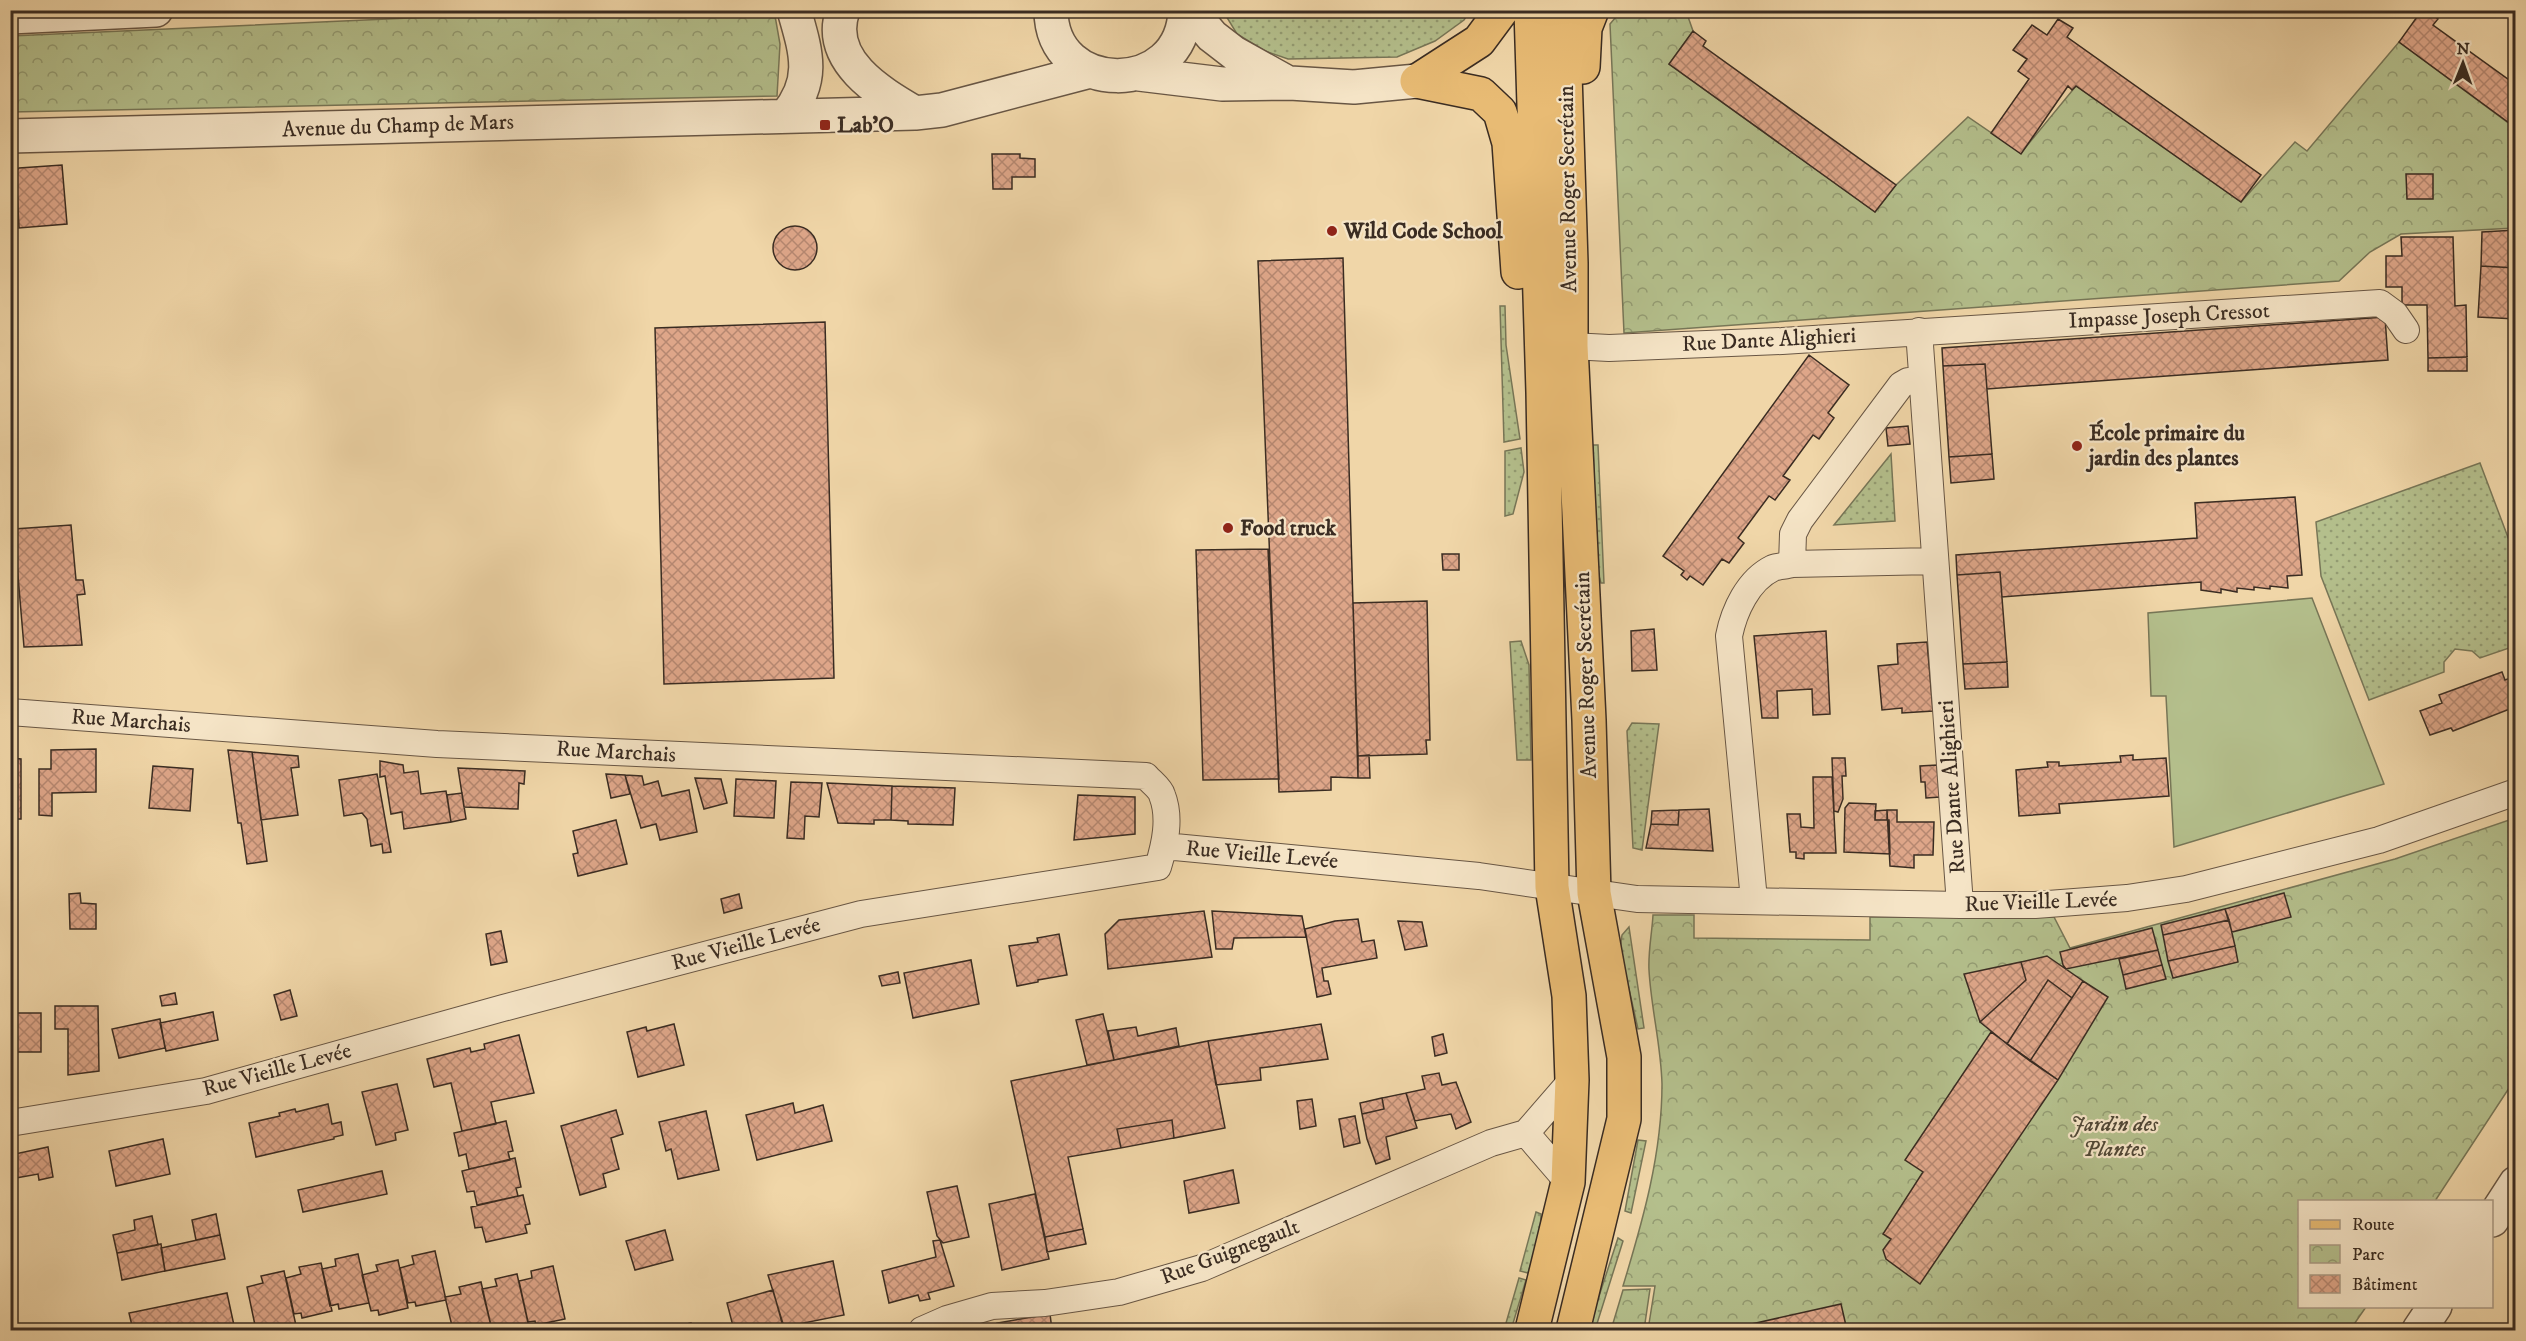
<svg xmlns="http://www.w3.org/2000/svg" width="2526" height="1341" font-family="'IM FELL DW Pica',serif">
  <defs>
    <pattern id="grass-dots" width="8" height="8" patternUnits="userSpaceOnUse" patternTransform="scale(1.5)"><rect width="8" height="8" fill="#b4bf8c"/><path d="M2 2h.1M6 6h.1" fill="none" stroke="#939b72" stroke-width="1.8" stroke-linecap="round"/></pattern>
    <pattern id="park-crowns" width="20" height="18" patternUnits="userSpaceOnUse" patternTransform="scale(1.5)"><rect width="20" height="18" fill="#b4bf8c"/><path d="M2 6a3 3 0 1 1 6 0M12 15a3 3 0 1 1 6 0" fill="none" stroke="#939b72"/></pattern>
    <pattern id="building-cross-hatch" width="8" height="8" patternUnits="userSpaceOnUse" patternTransform="scale(1.5)"><rect width="8" height="8" fill="#dea689"/><path d="M0 0l8 8M0 8l8-8" fill="none" stroke="#b58770"/></pattern>
  </defs>
  <rect width="100%" height="100%" fill="#f0d6a8"/>
  <filter id="stains"><feTurbulence type="fractalNoise" baseFrequency=".00333" numOctaves="4"/><feColorMatrix values="0 0 0 0 .2 0 0 0 0 .09 0 0 0 0 .02 0 0 0 .5 -.17"/></filter>
  <radialGradient id="worn" r=".72"><stop offset=".6" stop-color="#630" stop-opacity="0"/><stop offset="1" stop-color="#630" stop-opacity=".3"/></radialGradient>
  <path fill="url(#grass-dots)" stroke="#777657" stroke-width="1.5" d="M1223 11V10L1470 11 1464 20 1435 41 1397 57 1288 59 1265 51 1237 34Z
    M1500 306H1505L1506 345 1520 439 1504 442Z
    M1593 445H1598L1604 583H1601L1597 569Z
    M1521 448 1524 472 1513 514 1505 516V451Z
    M1891 454 1895 521 1834 525Z
    M2480 463 2515 556V646L2480 658 2472 651 2455 649 2444 662V672L2369 700 2321 576 2316 522Z
    M1521 641 1529 665 1531 760H1517L1510 642Z
    M1632 723 1659 724 1642 850 1633 848 1627 731Z
    M1629 927 1644 1028 1638 1029 1620 949 1622 935Z
    M1638 1140 1646 1141 1631 1213 1625 1211Z
    M1536 1212 1541 1214 1540 1235 1528 1273 1520 1271Z
    M1618 1238 1623 1241 1595 1330H1588Z
    M1519 1278 1526 1280 1511 1330H1504Z"/>
  <path fill="url(#park-crowns)" stroke="#777657" stroke-width="1.5" d="M774 10 780 44 777 96 11 112V36L564 11Z
    M1621 11H1686L1693 31 1669 64 1875 212 1896 185 1968 117 2021 153 2076 86 2241 202 2295 142 2307 151 2399 42 2515 128V228L2401 234 2370 252 2339 281 1624 333 1610 24Z
    M2515 818V1079L2435 1201 2300 1202V1306L2366 1307 2350 1330H1648L1655 1286H1623C1643 1220 1662 1154 1662 1084 1661 1045 1651 1008 1649 970 1648 952 1652 933 1653 915H1694V938L1870 940V917H2054L2070 948 2395 859Z
    M1650 1289 1644 1330H1611L1623 1290Z"/>
  <path fill="#b4bf8c" stroke="#777657" stroke-width="1.5" d="M2312 598 2384 784 2174 847 2166 696H2151L2148 613Z"/>
  <path fill="url(#building-cross-hatch)" stroke="#3a2c22" stroke-width="1.5" d="M2422 10H2426L2438 19 2433 25 2516 85V128L2399 42Z
    M2058 19 2073 28 2067 37 2261 175 2241 202 2076 86 2072 90 2068 86 2021 154 1991 133 2029 79 2018 71 2027 59 2013 50 2032 25 2047 35Z
    M1693 31 1706 41 1703 46 1896 185 1875 212 1669 64Z
    M992 154H1020V158L1035 159V177H1012V189H993Z
    M62 165 67 224 19 228 16 171 19 168Z
    M2406 174H2433V199H2407Z
    M773 248a22 22 0 1 1 44 0a22 22 0 1 1-44 0Z
    M2516 230V268L2481 266 2482 232Z
    M2401 237H2453L2455 306 2466 305 2467 357 2428 358 2427 305H2402V287H2386V256H2402Z
    M1343 258 1358 778 1331 777V790L1279 792 1258 261Z
    M2481 266 2516 268V319L2478 317Z
    M2385 317 2388 360 1987 389 1985 364 1943 366 1942 348Z
    M825 322 834 678 664 684 655 328Z
    M1809 355 1849 385 1828 413 1834 418 1819 439 1813 435 1783 476 1790 480 1775 500 1769 496 1738 538 1744 543 1729 563 1722 559 1703 585 1690 576 1687 580 1681 575 1684 571 1663 556Z
    M2467 357V371H2428V358Z
    M1985 364 1992 454 1949 457 1943 366Z
    M1908 426 1910 444 1888 446 1886 428Z
    M1992 454 1994 479 1951 483 1949 457Z
    M2295 497 2302 575 2287 576 2288 588 2270 586V589L2254 587V590L2237 588V592L2221 589V593L2201 590V582L2002 597 2000 572 1957 575 1956 555 2197 538 2195 503Z
    M71 525 76 580H83L85 594 77 595 82 645 24 647 14 529Z
    M1268 549 1279 779 1203 780 1196 550Z
    M1442 554H1459V570H1443Z
    M2000 572 2007 662 1963 664 1957 575Z
    M1427 601 1430 740H1426L1427 754 1358 756 1353 603Z
    M1654 629 1657 670 1632 671 1631 631Z
    M1826 631 1830 714 1813 715 1812 689 1777 691 1778 718H1762L1754 636Z
    M1927 642 1933 711 1902 713V708L1882 710 1878 666 1898 664 1897 644Z
    M2007 662 2008 687 1965 689 1963 664Z
    M2502 672 2505 680 2516 676 2515 707 2453 731 2451 728 2430 735 2420 711 2442 703 2439 695Z
    M96 749V792L52 793V816L39 815V769H51V750Z
    M228 750 252 752 267 861 247 864 241 823H238Z
    M252 752 298 756 299 767 291 768 298 815 261 820Z
    M1369 755 1370 778H1358V756Z
    M2133 755V760L2166 758 2169 796 2059 804 2060 813 2019 816 2016 770 2048 767 2047 762H2059V766L2121 762 2120 756Z
    M10 758 21 759V819H10Z
    M1832 758H1845L1846 776H1842L1843 799 1838 812 1834 811Z
    M380 761 403 765 404 773 418 771 421 794 446 791 451 822 404 829 402 812 391 814 385 776 380 777Z
    M1937 765 1940 797 1926 798 1925 782H1921L1920 766Z
    M153 766 193 769 190 811 149 808Z
    M458 768 525 771 524 784 519 783 518 809 464 807Z
    M377 774 391 852 383 853 382 844 371 846 367 819 362 813 344 816 339 780Z
    M606 774 625 775 630 794 611 798Z
    M625 775 642 776 644 785 658 781 662 796 689 790 697 832 660 840 656 824 641 828Z
    M1813 777H1832L1836 853H1804V859L1796 858V852H1790L1787 814H1800L1801 827 1814 828Z
    M695 778 721 779 727 803 704 809Z
    M736 779 776 781 774 818 734 816Z
    M791 782 822 783 819 817 805 816 804 839 787 838Z
    M827 783 892 786 891 820H874V824L838 823Z
    M892 786 955 788 953 825 908 824V821L891 820Z
    M462 793 466 819 451 822 447 795Z
    M1078 795 1135 797V834L1074 840Z
    M1849 803 1876 804 1875 820H1889L1890 854 1844 852 1845 808Z
    M1709 809 1713 851 1646 848 1651 824 1678 825 1679 810Z
    M1679 810 1678 825 1651 824 1652 811Z
    M1887 810H1897V822H1934L1933 855H1914V868L1890 866Z
    M1887 810V820H1875V811Z
    M616 820 627 864 578 876 573 854 578 853 573 831Z
    M80 893 81 903 96 904V929H70L69 894Z
    M2284 893 2291 917 2232 932 2225 909Z
    M739 894 742 908 724 913 721 899Z
    M2225 909 2229 920 2163 935 2161 925Z
    M1204 911 1212 957 1108 969 1105 934 1119 920Z
    M1212 911 1302 916 1306 937 1234 938 1232 949H1216Z
    M1358 919 1362 942 1374 940 1377 958 1322 968 1324 981H1328L1331 994 1317 997 1305 929 1335 921Z
    M2229 920 2235 946 2168 961 2163 935Z
    M1398 921 1422 922 1427 946 1405 950Z
    M2152 928 2158 950 2066 969 2063 965 2060 952Z
    M501 931 507 962 491 965 486 934Z
    M1059 934 1067 975 1038 980V982L1017 986 1009 946 1038 942 1037 938Z
    M2235 946 2238 962 2173 978 2168 961Z
    M2158 950 2162 965 2123 975 2119 959Z
    M2047 956 2083 981 2072 998 2048 980 2007 1044 1980 1022 2026 980 2021 962Z
    M971 960 979 1004 913 1018 904 973Z
    M2021 962 2026 980 1980 1022 1964 974Z
    M2162 965 2166 979 2126 989 2123 975Z
    M898 972 900 983 882 986 879 976Z
    M2048 980 2072 998 2030 1061 2007 1044Z
    M2083 981 2108 997 2058 1080 2030 1061Z
    M290 990 297 1016 281 1020 274 995Z
    M175 993 177 1004 162 1006 160 996Z
    M55 1006H98L99 1071 68 1075V1029H55Z
    M213 1012 218 1040 166 1051 160 1023Z
    M10 1013H41V1052H10Z
    M1103 1014 1114 1060 1087 1065 1076 1020Z
    M160 1019 165 1048 119 1058 112 1029Z
    M674 1024 684 1065 638 1077 627 1032 646 1027 647 1031Z
    M1321 1024 1328 1059 1260 1068 1261 1080 1216 1085 1208 1041Z
    M1136 1027 1138 1036 1176 1028 1179 1046 1114 1060 1108 1031Z
    M1991 1032 2058 1080 1920 1284 1886 1259 1883 1250 1891 1239 1883 1234 1923 1172 1905 1160Z
    M1443 1034 1447 1053 1435 1056 1432 1037Z
    M519 1035 534 1093 491 1102 496 1124 462 1131 451 1083 434 1087 427 1059 470 1048 471 1052 485 1049 484 1044Z
    M1208 1041 1225 1128 1174 1138 1172 1120 1117 1129 1121 1148 1068 1157 1083 1229 1045 1237 1011 1081Z
    M1439 1073 1442 1085 1456 1082 1471 1122 1456 1129 1451 1114 1415 1121 1406 1093 1425 1089 1422 1076Z
    M397 1084 408 1130 395 1133 396 1140 376 1145 362 1092Z
    M1406 1093 1417 1128 1386 1137 1390 1159 1376 1164 1367 1139 1362 1114 1384 1109 1382 1098Z
    M1382 1098 1384 1109 1362 1114 1360 1103Z
    M1312 1099 1316 1126 1300 1129 1297 1101Z
    M793 1103 795 1113 823 1105 832 1141 757 1160 746 1115Z
    M328 1104 332 1124 341 1122 343 1135 334 1137V1139L256 1157 249 1123 280 1116 279 1113 295 1109 296 1112Z
    M616 1110 623 1134 611 1138 619 1169 603 1174 606 1187 580 1195 561 1126Z
    M706 1111 719 1170 678 1179 671 1149 666 1151 659 1122Z
    M1355 1116 1360 1143 1344 1147 1339 1119Z
    M1172 1120 1174 1138 1121 1148 1117 1129Z
    M506 1121 513 1151 508 1152 510 1160 469 1169 466 1154 459 1156 454 1133Z
    M163 1139 170 1174 116 1186 109 1151Z
    M48 1147 53 1177 39 1180 38 1174 10 1179V1155Z
    M515 1158 521 1187 516 1188 518 1196 477 1205 474 1191 467 1192 462 1171Z
    M1233 1170 1239 1203 1189 1213 1184 1181Z
    M382 1171 387 1194 303 1212 298 1190Z
    M957 1186 969 1237 943 1243 937 1236 927 1192Z
    M1035 1194 1049 1259 1002 1270 989 1204Z
    M523 1195 530 1224 525 1225 527 1233 486 1242 482 1227 475 1228 471 1207Z
    M216 1214 220 1235 196 1240 192 1220Z
    M152 1216 158 1245 117 1253 113 1235 135 1230 134 1220Z
    M1083 1229 1086 1244 1047 1252 1045 1237Z
    M665 1230 673 1260 635 1270 626 1241Z
    M220 1235 225 1259 165 1271 161 1248Z
    M940 1240 954 1286 928 1293 930 1299 920 1301 918 1295 889 1303 882 1271 936 1257 933 1241Z
    M161 1244 165 1271 122 1280 117 1253Z
    M435 1251 446 1300 416 1306 415 1302 408 1303 400 1268 414 1264 412 1256Z
    M358 1254 369 1303 339 1309 338 1304 330 1306 322 1269 336 1266 335 1259Z
    M398 1260 408 1308 379 1315 378 1310 371 1311 362 1275 378 1271 376 1265Z
    M833 1261 844 1315 784 1327 768 1275Z
    M321 1263 332 1311 302 1318 301 1313 294 1314 286 1278 301 1274 299 1267Z
    M553 1266 565 1319 536 1325 535 1321 528 1322 519 1281 532 1278 531 1271Z
    M284 1271 297 1330H256L247 1287 263 1283 261 1276Z
    M517 1274 529 1327 513 1330H499V1328L492 1330 482 1289 497 1286 495 1279Z
    M481 1282 492 1330H453L445 1297 461 1294 459 1287Z
    M773 1290 784 1330H734L727 1303Z
    M227 1293 235 1330H133L129 1313Z
    M1841 1304 1847 1330H1739L1738 1327Z
    M1050 1314 1052 1330H998L997 1323Z
    M2516 1317V1330H2502Z
    M691 1323 693 1330H663Z"/>
  <g fill="none" stroke-linecap="round" stroke-linejoin="round">
    <defs>
      <path id="minor" d="M1919 331 1960 905
        M1571 346 1609 348 1782 341 2380 303 2395 314 2406 330
        M1922 379 1908 381 1901 385 1800 520 1793 534 1792 564 1935 561
        M10 712 437 744 1146 776C1151 782 1160 788 1162 795 1171 818 1165 844 1158 867L861 914 503 1008 206 1091 10 1123
        M1164 846 1479 876 1637 899 1960 905H2035L2127 898 2186 889 2379 840 2516 792
        M1754 900 1729 636C1734 611 1748 580 1773 568 1778 566 1786 566 1792 564
        M1526 1133 1568 1182
        M922 1330 947 1319 992 1306 1045 1303 1119 1292 1202 1268 1491 1143 1526 1133 1572 1080"/>
      <path id="tertiary" d="M843 10C825 60 879 92 915 113
        M1051 10C1051 97 1183 98 1185 10
        M1190 10 1212 36 1234 53 1288 83
        M10 17 156 10
        M1139 74 1222 84 1290 83 1354 87 1417 81
        M786 116C816 80 806 52 794 10
        M10 136 915 113 942 110 1090 71
        M2492 1220 2516 1183
        M2419 1330 2435 1306"/>
      <path id="primary" d="M1531 10 1543 392 1552 887 1569 996 1572 1080 1568 1182 1532 1330
        M1563 10 1571 263V346L1589 720 1594 893 1624 1057V1119L1573 1330
        M1583 67 1585 28 1592 10
        M1417 81 1481 94 1500 112 1509 143 1518 272
        M1417 81 1479 41 1502 10"/>
    </defs>
    <use href="#minor" stroke="#685644" stroke-width="28"/>
    <use href="#tertiary" stroke="#685644" stroke-width="36"/>
    <use href="#primary" stroke="#3a2c22" stroke-width="36"/>
    <use href="#minor" stroke="#f5e4c6" stroke-width="26"/>
    <use href="#tertiary" stroke="#f5e4c6" stroke-width="33"/>
    <use href="#primary" stroke="#e8bb74" stroke-width="33"/>
  </g>
  <g fill="#8f2418" stroke="#f5e4c6" stroke-width="2">
    <rect x="819" y="119" width="12" height="12" rx="3"/>
    <circle cx="1332" cy="231" r="6"/>
    <circle cx="2077" cy="446" r="6"/>
    <circle cx="1228" cy="528" r="6"/>
  </g>
  <g text-anchor="middle" dominant-baseline="central" stroke-width="4.5" stroke-linejoin="round" paint-order="stroke">
    <g font-size="22" font-weight="bold" fill="#3a2c22" stroke="#f5e4c6" text-anchor="start">
      <text x="837" y="125">Lab'O</text>
      <text x="1344" y="231">Wild Code School</text>
      <text x="2089" y="433">École primaire du<tspan x="2089" dy="25">jardin des plantes</tspan></text>
      <text x="1240" y="528">Food truck</text>
    </g>
    <g font-size="22" fill="#3a2c22" stroke="#f5e4c6">
      <text transform="translate(398 126) rotate(-2)">Avenue du Champ de Mars</text>
      <text transform="translate(1568 189) rotate(-91)">Avenue Roger Secrétain</text>
      <text transform="translate(2169 316) rotate(-3)">Impasse Joseph Cressot</text>
      <text transform="translate(1769 340) rotate(-3)">Rue Dante Alighieri</text>
      <text transform="translate(1586 675) rotate(-92)">Avenue Roger Secrétain</text>
      <text transform="translate(131 721) rotate(4)">Rue Marchais</text>
      <text transform="translate(616 752) rotate(3)">Rue Marchais</text>
      <text transform="translate(1952 787) rotate(-94)">Rue Dante Alighieri</text>
      <text transform="translate(1262 855) rotate(5)">Rue Vieille Levée</text>
      <text transform="translate(2041 902) rotate(-2)">Rue Vieille Levée</text>
      <text transform="translate(746 944) rotate(-15)">Rue Vieille Levée</text>
      <text transform="translate(277 1070) rotate(-15)">Rue Vieille Levée</text>
      <text transform="translate(1230 1252) rotate(-21)">Rue Guignegault</text>
    </g>
    <g font-size="22" font-style="italic" fill="#524937" stroke="#f5e4c6">
      <text x="2114" y="1124">Jardin des<tspan x="2114" dy="25">Plantes</tspan></text>
    </g>
  </g>
  <rect width="2526" height="1341" fill="none" stroke="#f0d6a8" stroke-width="36"/>
  <rect x="12" y="12" width="2502" height="1317" fill="none" stroke="#3a2c22" stroke-width="3"/>
  <rect x="18" y="18" width="2490" height="1305" fill="none" stroke="#3a2c22" stroke-width="1.5"/>
  <rect x="2298" y="1200" width="195" height="108" fill="#f5e4c6" stroke="#aa9a84" stroke-width="1.5"/>
  <rect x="2310" y="1220" width="30" height="9" fill="#e8bb74" stroke="#aa9a84" stroke-width="1.5"/>
  <text x="2352" y="1230" font-size="18" fill="#3a2c22">Route</text>
  <rect x="2310" y="1245" width="30" height="18" fill="url(#park-crowns)" stroke="#aa9a84" stroke-width="1.5"/>
  <text x="2352" y="1260" font-size="18" fill="#3a2c22">Parc</text>
  <rect x="2310" y="1275" width="30" height="18" fill="url(#building-cross-hatch)" stroke="#aa9a84" stroke-width="1.5"/>
  <text x="2352" y="1290" font-size="18" fill="#3a2c22">Bâtiment</text>
  <g transform="translate(2463 63) rotate(1)" stroke="#f5e4c6" stroke-width="4.5" paint-order="stroke">
  <path d="M0-4.5L10 22L0 15L-10 22Z" fill="#3a2c22"/>
  <text y="-9" font-size="16" font-weight="bold" text-anchor="middle" fill="#3a2c22">N</text>
  </g>
  <rect width="100%" height="100%" filter="url(#stains)"/>
  <rect width="100%" height="100%" fill="url(#worn)"/>
</svg>
